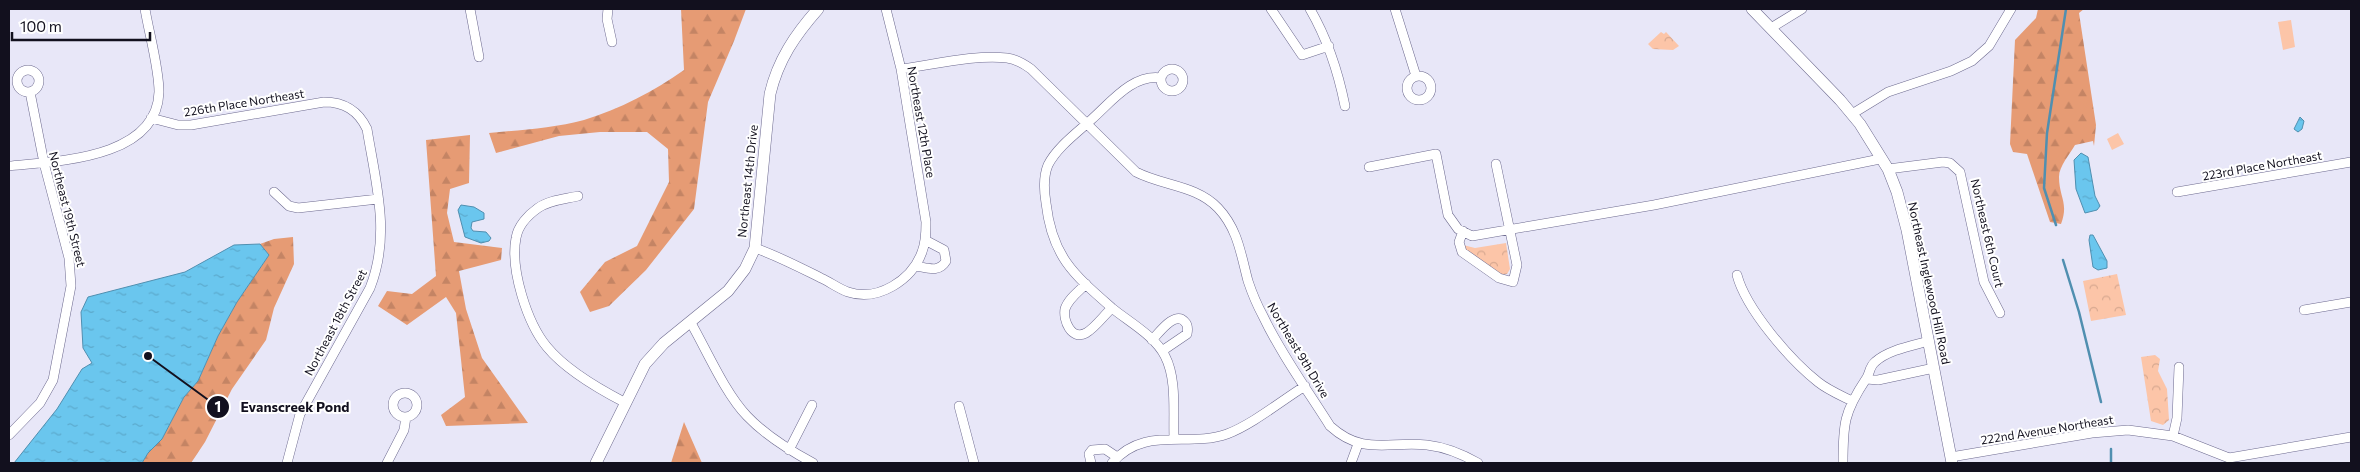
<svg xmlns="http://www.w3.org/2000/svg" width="2360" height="472" font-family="Commissioner,sans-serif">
  <defs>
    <pattern id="forest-firs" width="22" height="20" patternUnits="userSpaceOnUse" patternTransform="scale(1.25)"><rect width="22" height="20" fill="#e69b74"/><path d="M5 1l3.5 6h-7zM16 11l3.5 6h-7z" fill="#c48464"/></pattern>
    <pattern id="park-crowns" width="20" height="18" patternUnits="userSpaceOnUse" patternTransform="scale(1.25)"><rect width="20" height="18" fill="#fcc5a8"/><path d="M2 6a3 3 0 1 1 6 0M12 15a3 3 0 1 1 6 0" fill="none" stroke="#d7a890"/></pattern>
    <pattern id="water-ripples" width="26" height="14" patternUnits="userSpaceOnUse" patternTransform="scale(1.25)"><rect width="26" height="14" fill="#6ac6ee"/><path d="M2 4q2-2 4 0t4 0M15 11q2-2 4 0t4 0" fill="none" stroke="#5ba9cc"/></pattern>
  </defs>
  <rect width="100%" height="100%" fill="#e8e7f8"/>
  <path fill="#fcc5a8" d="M2291 20 2295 47 2283 50 2278 22Z
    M2118 133 2124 144 2112 150 2107 139Z"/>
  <path fill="url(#forest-firs)" d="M681 9H746L734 41 708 102 694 209 646 270 609 306 590 312 580 292 605 262 637 246 669 182 668 149 647 132H600L559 136 496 153 489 133C521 130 554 128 584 120 620 109 654 91 684 70Z
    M2038 9H2084L2079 13 2096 125 2094 146 2093 141 2075 145C2070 154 2059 166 2059 177 2059 197 2069 203 2061 224L2050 222 2027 154 2013 152 2010 144 2015 40 2036 18Z
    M470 135 469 183 450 189 447 213 454 242 502 248 501 260 459 271 466 309 482 358 528 423 446 426 441 415 465 397 456 313 446 297 407 325 378 306 387 291 412 294 436 276 426 140Z
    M293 237 294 264 274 308 266 340 232 389 205 442 191 463H142L148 453 162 439 184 397 198 381 218 336 237 302 269 255 260 244 274 239Z
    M684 422 702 463H671Z"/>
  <path fill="url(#park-crowns)" d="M1661 32 1664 34 1666 32 1679 46 1673 50 1653 49 1648 44Z
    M1506 243 1510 269 1507 274 1501 275 1467 251 1463 245 1475 248Z
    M2117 274 2126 315 2091 321 2083 281Z
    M2155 355 2160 359 2158 371 2167 389 2169 420 2163 425 2151 421 2141 357Z"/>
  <path fill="url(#water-ripples)" stroke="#508fb0" d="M2300 117 2304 121 2302 129 2298 132 2294 129Z
    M2081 153 2088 157 2095 196 2100 206 2097 210 2085 213 2076 189 2074 160Z
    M461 205 474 207 484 213V219L472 222 471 228 473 231 486 232 491 238 489 241 481 243 465 237 458 210Z
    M2090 235H2093L2107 261V268L2098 270 2093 267 2089 240Z
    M260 244 269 255 237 302 218 336 198 381 184 397 162 439 148 453 142 463H14L57 409 82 369 92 363 83 348 81 312 88 297 185 272 234 245Z"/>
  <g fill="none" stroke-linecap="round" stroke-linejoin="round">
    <path stroke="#508fb0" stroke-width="2.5" d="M2056 225 2044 188 2047 133 2066 9
      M2063 260 2079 312 2101 402
      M2111 449V463"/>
    <defs>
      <path id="street" d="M470 9 479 57
        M608 9 607 19 612 42
        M1271 9 1302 55 1329 46
        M1310 9C1328 40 1338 71 1345 106
        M1395 9 1416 76
        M1771 28 1802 9
        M901 69C932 65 976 54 1007 58 1016 59 1024 64 1031 69L1136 172C1163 186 1196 185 1218 208 1238 229 1241 255 1248 281 1252 293 1257 305 1263 316 1281 354 1308 391 1330 426 1363 456 1388 441 1427 445 1445 447 1462 454 1478 463
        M1161 80a11 11 0 1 1 22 0a11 11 0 1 1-22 0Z
        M17 81a11 11 0 1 1 22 0a11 11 0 1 1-22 0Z
        M1407 88a12 12 0 1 1 24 0a12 12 0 1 1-24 0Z
        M1161 78C1133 74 1112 101 1092 119 1078 132 1057 147 1048 165 1043 177 1044 191 1046 203 1052 256 1073 274 1112 308 1129 322 1155 336 1165 356 1177 379 1173 412 1174 438
        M1852 114 1888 92 1951 71 1972 61 1989 46 2011 9
        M151 118 178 125H191L324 102C344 102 358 110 367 129 376 184 391 235 370 288L300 414 287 463
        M9 166C57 161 157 159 159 92 159 68 149 33 145 9
        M1369 167 1436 154 1448 215 1458 229 1472 236 1654 205 1880 159
        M1888 169 1943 162 1950 163 1960 172 1984 282 2000 313
        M274 192 289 206 298 208 378 199
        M2177 192 2351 162
        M578 196C565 199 549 200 538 208 528 215 518 226 516 238 510 269 527 323 547 347 565 369 599 389 624 402
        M1463 231 1459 242 1462 252 1499 278 1513 282 1517 265 1496 164
        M755 248C778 256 799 267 821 278 830 282 839 289 848 292 878 302 912 280 922 252 926 242 926 232 926 222L901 69 886 9
        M916 266C928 268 939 273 946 261L944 250 925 240
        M1737 275C1746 309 1790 360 1818 382 1828 390 1840 395 1852 401
        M1086 284C1079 291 1068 299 1065 309 1063 320 1071 341 1086 333 1096 327 1104 315 1112 308
        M2304 310 2351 302
        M691 323C707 351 725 393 747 416 766 436 789 450 813 463
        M1152 340C1159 333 1175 310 1185 322 1188 325 1188 329 1187 334L1162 351
        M1867 379 1878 380 1934 368
        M393 405a12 12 0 1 1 24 0a12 12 0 1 1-24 0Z
        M959 406 974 463
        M9 435 40 403 53 380 71 286 69 258 44 163 30 92
        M2173 436 2177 418 2179 367
        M789 450 812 405
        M1951 457 2092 433 2128 430 2173 436 2229 458 2351 437
        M387 463 404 430 406 417
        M1091 463 1089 454 1092 450 1105 449 1117 457
        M1112 463C1144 425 1188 448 1227 434 1253 424 1281 401 1305 386
        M1351 463 1358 444
        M1843 463C1843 424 1844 412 1866 379 1870 374 1869 367 1875 362 1888 350 1911 346 1929 341"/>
      <path id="secondary" d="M1752 9 1840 100 1860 124 1888 169 1897 192 1907 230 1952 463
        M596 463 645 364 664 343 728 291 745 269 755 248 770 94C778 60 795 35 818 9"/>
    </defs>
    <use href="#street" stroke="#6d6a8f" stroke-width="10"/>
    <use href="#secondary" stroke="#6d6a8f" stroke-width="12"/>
    <use href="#street" stroke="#fff" stroke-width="9"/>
    <use href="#secondary" stroke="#fff" stroke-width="11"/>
  </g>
  <g text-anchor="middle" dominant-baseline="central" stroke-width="4" stroke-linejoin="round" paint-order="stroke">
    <g font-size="12" fill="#12101e" stroke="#fff">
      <text transform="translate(244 102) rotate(-9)">226th Place Northeast</text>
      <text transform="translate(922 122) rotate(80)">Northeast 12th Place</text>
      <text transform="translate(2262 165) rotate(-10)">223rd Place Northeast</text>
      <text transform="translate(747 181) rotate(-84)">Northeast 14th Drive</text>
      <text transform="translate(68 209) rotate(76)">Northeast 19th Street</text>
      <text transform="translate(1988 233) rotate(77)">Northeast 6th Court</text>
      <text transform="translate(1930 283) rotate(78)">Northeast Inglewood Hill Road</text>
      <text transform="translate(335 322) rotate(-62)">Northeast 18th Street</text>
      <text transform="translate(1299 350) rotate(59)">Northeast 9th Drive</text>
      <text transform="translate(2047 429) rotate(-9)">222nd Avenue Northeast</text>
    </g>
  </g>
  <path fill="none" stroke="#12101e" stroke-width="2" d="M148 356L218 407"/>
  <g fill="#12101e" stroke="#fff" stroke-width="2">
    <circle cx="148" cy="356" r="5"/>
    <circle cx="218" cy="407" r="12"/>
  </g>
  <g font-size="15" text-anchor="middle" font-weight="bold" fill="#fff">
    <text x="218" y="412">1</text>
  </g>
  <g font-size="14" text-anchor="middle" font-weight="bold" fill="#12101e" stroke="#fff" stroke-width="4" stroke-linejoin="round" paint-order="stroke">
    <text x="295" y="412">Evanscreek Pond</text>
  </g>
  <rect width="2360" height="472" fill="none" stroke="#12101e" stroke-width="20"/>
  <path d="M12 32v8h138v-8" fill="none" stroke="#12101e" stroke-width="2.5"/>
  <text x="20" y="32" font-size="15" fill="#12101e" stroke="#ffffff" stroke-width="4" paint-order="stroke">100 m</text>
</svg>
